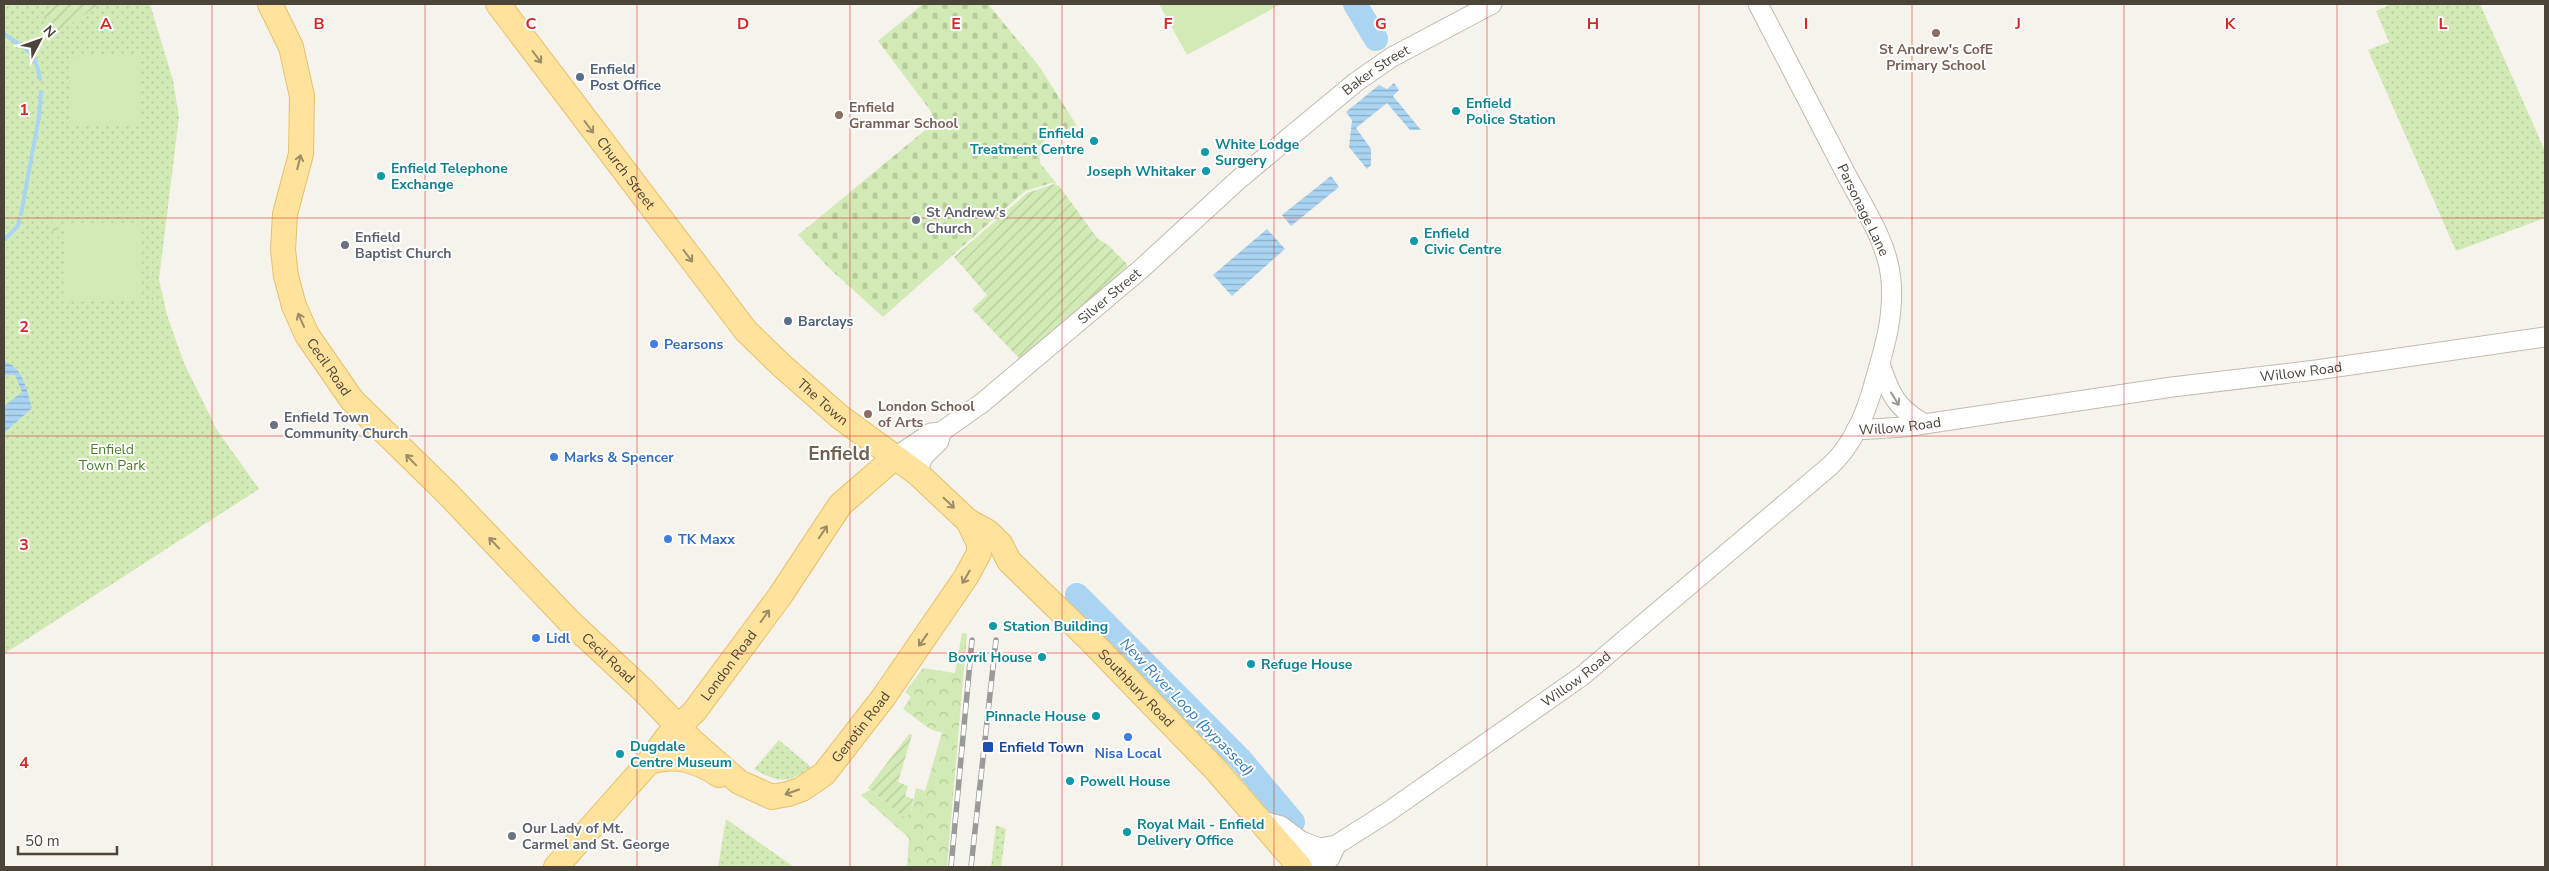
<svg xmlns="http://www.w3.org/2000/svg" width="2549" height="871" font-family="'Nunito Sans',sans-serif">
  <defs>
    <pattern id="grass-dots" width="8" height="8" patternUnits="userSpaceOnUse" patternTransform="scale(1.25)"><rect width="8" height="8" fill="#d2eab5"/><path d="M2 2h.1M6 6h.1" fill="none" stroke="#b6ca9c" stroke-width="1.8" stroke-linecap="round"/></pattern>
    <pattern id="forest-crowns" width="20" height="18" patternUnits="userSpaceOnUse" patternTransform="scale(1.25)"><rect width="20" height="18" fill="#d2eab5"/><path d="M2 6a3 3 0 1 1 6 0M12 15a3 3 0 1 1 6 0" fill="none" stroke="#b6ca9c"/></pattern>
    <pattern id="cemetery-stones" width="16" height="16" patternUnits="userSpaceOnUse" patternTransform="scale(1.25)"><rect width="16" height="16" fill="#d2eab5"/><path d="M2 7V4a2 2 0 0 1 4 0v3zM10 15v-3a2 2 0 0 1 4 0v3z" fill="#b6ca9c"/></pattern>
    <pattern id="garden-furrows" width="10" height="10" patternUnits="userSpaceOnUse" patternTransform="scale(1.25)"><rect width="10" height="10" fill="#d2eab5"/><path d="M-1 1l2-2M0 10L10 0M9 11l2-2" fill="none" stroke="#b6ca9c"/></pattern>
    <pattern id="water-rules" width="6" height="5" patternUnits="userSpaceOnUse" patternTransform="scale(1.25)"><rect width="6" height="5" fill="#a9d4f2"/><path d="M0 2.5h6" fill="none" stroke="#8caec5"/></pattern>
  </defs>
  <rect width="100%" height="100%" fill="#f6f3ec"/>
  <path fill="url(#grass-dots)" d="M4 4H150L173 80 179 117 159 279 167 315 184 363 217 430 259 489 4 654Z
    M2391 4H2480L2545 151V218L2456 251 2368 50 2389 42 2376 11Z
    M779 740 811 767C789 784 777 783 754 769Z
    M726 819 794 867H718Z
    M996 825 1006 829 1001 867H991Z"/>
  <path fill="url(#forest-crowns)" d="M152 212 151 217H58L57 246H53L52 214Z
    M148 228H151L153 303 149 302Z
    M962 633 967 634 947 867H907L909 838 861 795 870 790 902 816 911 812 916 788 925 791 942 733 930 729 903 709 911 697 905 692 923 668 955 673Z"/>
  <path fill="url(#cemetery-stones)" d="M923 4H988L1039 66 1077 126 1048 138 1039 146 1040 163 1057 184 1051 183 1025 191 883 317 830 269 798 235 935 122 930 110 878 41Z"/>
  <path fill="url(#garden-furrows)" d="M58 4H100L58 33 52 32 44 21V13Z
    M1054 184 1059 186 1098 239 1108 245 1127 264V267L1021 360 972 309 987 295 954 257 1027 193Z
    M909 734 912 735 898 782 908 786 905 796 913 799 911 812 907 817 902 816 868 788Z"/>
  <path fill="#d2eab5" d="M1159 4H1281L1187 55Z
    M139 56 140 124H70L69 57Z
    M65 223H142V300L63 302Z"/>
  <path fill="url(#water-rules)" d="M1394 83 1399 90 1393 96 1421 130H1410L1387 103 1356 128 1371 149V165L1367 169 1349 147 1352 120 1346 112 1379 85 1387 89Z
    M1331 176 1339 187 1291 226 1282 215Z
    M1267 229 1285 249 1232 296 1213 275Z
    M4 361C24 368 26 389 32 408L4 433V406L22 392 15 375H4Z"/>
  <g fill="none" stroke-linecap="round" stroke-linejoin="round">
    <path stroke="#a9d4f2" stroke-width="4" d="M4 34C26 49 35 50 40 79
      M21 214 39 117 41 92
      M5 239 18 226 19 220"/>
    <path stroke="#a9d4f2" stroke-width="24" d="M1355 4 1376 39
      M1077 595 1241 760 1293 822"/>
    <defs>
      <g id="tertiary">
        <path d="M1880 364C1890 393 1895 407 1923 423"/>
        <path id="s1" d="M1856 430 1904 427 2172 387 2316 370 2545 337"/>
        <path id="s2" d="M894 458 931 433 941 432 982 403 1141 269 1238 180 1356 82 1392 57 1492 4"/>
        <path d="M917 473 923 457 939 441 941 432"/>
        <path d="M1259 820 1281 826 1301 841 1320 848"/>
        <path id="s3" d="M1292 867 1320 848 1336 845 1388 812 1582 676 1830 466C1854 444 1867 411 1875 380 1885 346 1894 316 1891 280 1888 242 1862 205 1845 172 1816 116 1787 60 1758 4"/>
        <path d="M1318 867 1330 858 1336 845"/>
      </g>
      <g id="primary">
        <path id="s4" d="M270 4 291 47 302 96 301 154 285 214 283 250 286 276 294 306 307 335 352 400 447 493 568 620 644 691 692 741 739 782 772 797 788 794 802 789 824 774 883 698 966 577 979 553V543L968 521"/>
        <path id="s5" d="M498 4 746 331 780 364 840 417 917 473 968 521 988 532 1001 545 1009 561 1089 639 1215 769 1300 867"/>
        <path d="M649 762C675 754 697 760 719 775"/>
        <path id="s6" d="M556 867 649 762 668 736 694 712 780 596 840 505 894 458"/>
      </g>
    </defs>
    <use href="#tertiary" stroke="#c2bbae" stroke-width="21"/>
    <use href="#primary" stroke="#e6c16a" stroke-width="26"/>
    <use href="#tertiary" stroke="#fff" stroke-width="19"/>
    <use href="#primary" stroke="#ffe39c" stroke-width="24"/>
    <defs>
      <path id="rail" d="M951 867 972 640
        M971 867 996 640"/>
    </defs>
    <use href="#rail" stroke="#9a9a9a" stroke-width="5.5"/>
    <use href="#rail" stroke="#fff" stroke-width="4" stroke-dasharray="11" stroke-linecap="butt"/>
  </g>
  <defs><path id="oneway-shaft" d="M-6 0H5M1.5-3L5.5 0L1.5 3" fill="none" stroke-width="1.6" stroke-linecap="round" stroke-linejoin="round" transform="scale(1.25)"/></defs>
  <g stroke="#9c8c66">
    <use href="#oneway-shaft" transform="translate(537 57) rotate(53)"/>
    <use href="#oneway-shaft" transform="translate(589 127) rotate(53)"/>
    <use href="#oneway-shaft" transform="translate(299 162) rotate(-76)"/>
    <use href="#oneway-shaft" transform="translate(688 256) rotate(53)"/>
    <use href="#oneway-shaft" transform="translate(301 320) rotate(-114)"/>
    <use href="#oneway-shaft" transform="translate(411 460) rotate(-134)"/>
    <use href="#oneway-shaft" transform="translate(949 503) rotate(44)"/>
    <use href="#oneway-shaft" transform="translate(823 532) rotate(-56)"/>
    <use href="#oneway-shaft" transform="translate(494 543) rotate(-133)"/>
    <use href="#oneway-shaft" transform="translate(966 577) rotate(120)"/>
    <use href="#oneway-shaft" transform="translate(765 616) rotate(-54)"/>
    <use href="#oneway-shaft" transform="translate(923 640) rotate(125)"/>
    <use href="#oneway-shaft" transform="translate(792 792) rotate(161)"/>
  </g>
  <use stroke="#9c9892" href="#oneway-shaft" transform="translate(1895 399) rotate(58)"/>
  <path fill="none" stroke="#d62828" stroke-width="1" stroke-opacity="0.55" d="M212 4V867M425 4V867M637 4V867M850 4V867M1062 4V867M1274 4V867M1487 4V867M1699 4V867M1912 4V867M2124 4V867M2337 4V867M4 218H2545M4 436H2545M4 653H2545"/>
  <g fill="#8d6e63" stroke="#fff" stroke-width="2">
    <circle cx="1936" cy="33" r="5"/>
    <circle cx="839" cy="115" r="5"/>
    <circle cx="868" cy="414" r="5"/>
  </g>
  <g fill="#5c6f8a" stroke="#fff" stroke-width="2">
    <circle cx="580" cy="77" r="5"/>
    <circle cx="788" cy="321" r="5"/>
  </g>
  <g fill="#0f9aa8" stroke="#fff" stroke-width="2">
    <circle cx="1456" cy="111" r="5"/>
    <circle cx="1094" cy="141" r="5"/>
    <circle cx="1205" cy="152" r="5"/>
    <circle cx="1206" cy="171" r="5"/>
    <circle cx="381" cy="176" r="5"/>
    <circle cx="1414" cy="241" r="5"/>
    <circle cx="993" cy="626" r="5"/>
    <circle cx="1042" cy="657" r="5"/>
    <circle cx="1251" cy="664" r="5"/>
    <circle cx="1096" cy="716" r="5"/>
    <circle cx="620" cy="754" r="5"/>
    <circle cx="1070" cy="781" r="5"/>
    <circle cx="1127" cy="832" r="5"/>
  </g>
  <g fill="#6b7280" stroke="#fff" stroke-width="2">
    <circle cx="916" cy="220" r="5"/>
    <circle cx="345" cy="245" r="5"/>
    <circle cx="274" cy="425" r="5"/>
    <circle cx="512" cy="836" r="5"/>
  </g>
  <g fill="#3f7fe0" stroke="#fff" stroke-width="2">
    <circle cx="654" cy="344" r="5"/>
    <circle cx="554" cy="457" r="5"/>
    <circle cx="668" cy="539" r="5"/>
    <circle cx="536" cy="638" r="5"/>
    <circle cx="1128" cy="737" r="5"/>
  </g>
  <rect fill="#1a4fb4" stroke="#fff" stroke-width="2" x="982" y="741" width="12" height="12" rx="2.5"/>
  <g text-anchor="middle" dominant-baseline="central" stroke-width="4" stroke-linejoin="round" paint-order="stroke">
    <g font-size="14" font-weight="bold" fill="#785e54" stroke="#fff" text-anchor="start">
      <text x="1936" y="49" text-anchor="middle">St Andrew's CofE<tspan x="1936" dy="16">Primary School</tspan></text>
      <text x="849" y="107">Enfield<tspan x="849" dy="16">Grammar School</tspan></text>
      <text x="878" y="406">London School<tspan x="878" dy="16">of Arts</tspan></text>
    </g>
    <g font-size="14" font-weight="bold" fill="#4e5e75" stroke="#fff" text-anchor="start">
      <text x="590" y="69">Enfield<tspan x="590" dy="16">Post Office</tspan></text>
      <text x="798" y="321">Barclays</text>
    </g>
    <g font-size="14" fill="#4b4439" stroke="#fff">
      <text stroke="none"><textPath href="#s2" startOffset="621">Baker Street</textPath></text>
      <text stroke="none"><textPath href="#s5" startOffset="212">Church Street</textPath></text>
      <text transform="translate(1863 210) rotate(64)">Parsonage Lane</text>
      <text stroke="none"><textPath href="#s2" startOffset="271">Silver Street</textPath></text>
      <text stroke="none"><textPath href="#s4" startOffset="382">Cecil Road</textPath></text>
      <text stroke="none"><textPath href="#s1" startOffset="449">Willow Road</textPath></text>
      <text stroke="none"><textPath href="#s5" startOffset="515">The Town</textPath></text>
      <text stroke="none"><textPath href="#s1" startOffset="44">Willow Road</textPath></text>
      <text stroke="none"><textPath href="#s4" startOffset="786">Cecil Road</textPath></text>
      <text stroke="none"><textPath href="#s6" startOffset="266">London Road</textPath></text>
      <text stroke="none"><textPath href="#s3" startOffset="342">Willow Road</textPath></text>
      <text stroke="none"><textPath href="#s5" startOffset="942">Southbury Road</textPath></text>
      <text stroke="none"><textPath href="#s4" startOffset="1120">Genotin Road</textPath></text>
    </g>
    <g font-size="14" font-weight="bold" fill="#0d838f" stroke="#fff" text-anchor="start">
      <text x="1466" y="103">Enfield<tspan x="1466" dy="16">Police Station</tspan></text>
      <text x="1084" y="133" text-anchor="end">Enfield<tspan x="1084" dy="16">Treatment Centre</tspan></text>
      <text x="1215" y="144">White Lodge<tspan x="1215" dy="16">Surgery</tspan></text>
      <text x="391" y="168">Enfield Telephone<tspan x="391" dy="16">Exchange</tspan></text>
      <text x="1196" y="171" text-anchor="end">Joseph Whitaker</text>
      <text x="1424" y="233">Enfield<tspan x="1424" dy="16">Civic Centre</tspan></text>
      <text x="1003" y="626">Station Building</text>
      <text x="1032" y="657" text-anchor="end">Bovril House</text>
      <text x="1261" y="664">Refuge House</text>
      <text x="1086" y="716" text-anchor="end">Pinnacle House</text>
      <text x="630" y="746">Dugdale<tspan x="630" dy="16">Centre Museum</tspan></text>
      <text x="1080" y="781">Powell House</text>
      <text x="1137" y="824">Royal Mail - Enfield<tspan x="1137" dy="16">Delivery Office</tspan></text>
    </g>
    <g font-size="14" font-weight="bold" fill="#5b616d" stroke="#fff" text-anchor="start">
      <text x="926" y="212">St Andrew's<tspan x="926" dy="16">Church</tspan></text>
      <text x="355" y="237">Enfield<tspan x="355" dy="16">Baptist Church</tspan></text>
      <text x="284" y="417">Enfield Town<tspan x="284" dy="16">Community Church</tspan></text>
      <text x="522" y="828">Our Lady of Mt.<tspan x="522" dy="16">Carmel and St. George</tspan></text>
    </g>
    <g font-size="14" font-weight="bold" fill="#366cbe" stroke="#fff" text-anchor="start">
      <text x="664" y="344">Pearsons</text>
      <text x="564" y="457">Marks &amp; Spencer</text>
      <text x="678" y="539">TK Maxx</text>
      <text x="546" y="638">Lidl</text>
      <text x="1128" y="753" text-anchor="middle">Nisa Local</text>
    </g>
    <g font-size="14" fill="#4a7f2a" stroke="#fff">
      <text x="112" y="449">Enfield<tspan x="112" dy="16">Town Park</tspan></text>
    </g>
    <g font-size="14" font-weight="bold" fill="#164399" stroke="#fff" text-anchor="start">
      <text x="999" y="747">Enfield Town</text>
    </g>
    <g font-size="15" font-style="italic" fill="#2e7ab2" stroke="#fff">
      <text transform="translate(1187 707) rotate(46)">New River Loop (bypassed)</text>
    </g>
    <g font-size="19" font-weight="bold" fill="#6e6250" stroke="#fff">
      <text x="839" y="454">Enfield</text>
    </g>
  </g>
  <g font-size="16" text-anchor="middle" font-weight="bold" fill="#d62828" stroke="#fff" stroke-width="4" stroke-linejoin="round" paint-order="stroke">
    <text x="106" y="29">A</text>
    <text x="319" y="29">B</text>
    <text x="531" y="29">C</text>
    <text x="743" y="29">D</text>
    <text x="956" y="29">E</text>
    <text x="1168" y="29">F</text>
    <text x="1381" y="29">G</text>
    <text x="1593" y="29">H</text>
    <text x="1806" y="29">I</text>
    <text x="2018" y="29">J</text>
    <text x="2230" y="29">K</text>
    <text x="2443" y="29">L</text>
    <text x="24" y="115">1</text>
    <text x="24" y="332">2</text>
    <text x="24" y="550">3</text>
    <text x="24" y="768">4</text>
  </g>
  <rect width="2549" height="871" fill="none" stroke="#4b4439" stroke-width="10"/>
  <g transform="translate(40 40) rotate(49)" stroke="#ffffff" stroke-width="4" paint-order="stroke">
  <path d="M0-4L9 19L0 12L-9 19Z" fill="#4b4439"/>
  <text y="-8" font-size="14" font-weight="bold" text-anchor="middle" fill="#4b4439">N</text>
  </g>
  <path d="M18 846v8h99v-8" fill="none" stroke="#4b4439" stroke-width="2.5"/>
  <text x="25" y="846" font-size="15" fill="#4b4439" stroke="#ffffff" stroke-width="4" paint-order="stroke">50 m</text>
</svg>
